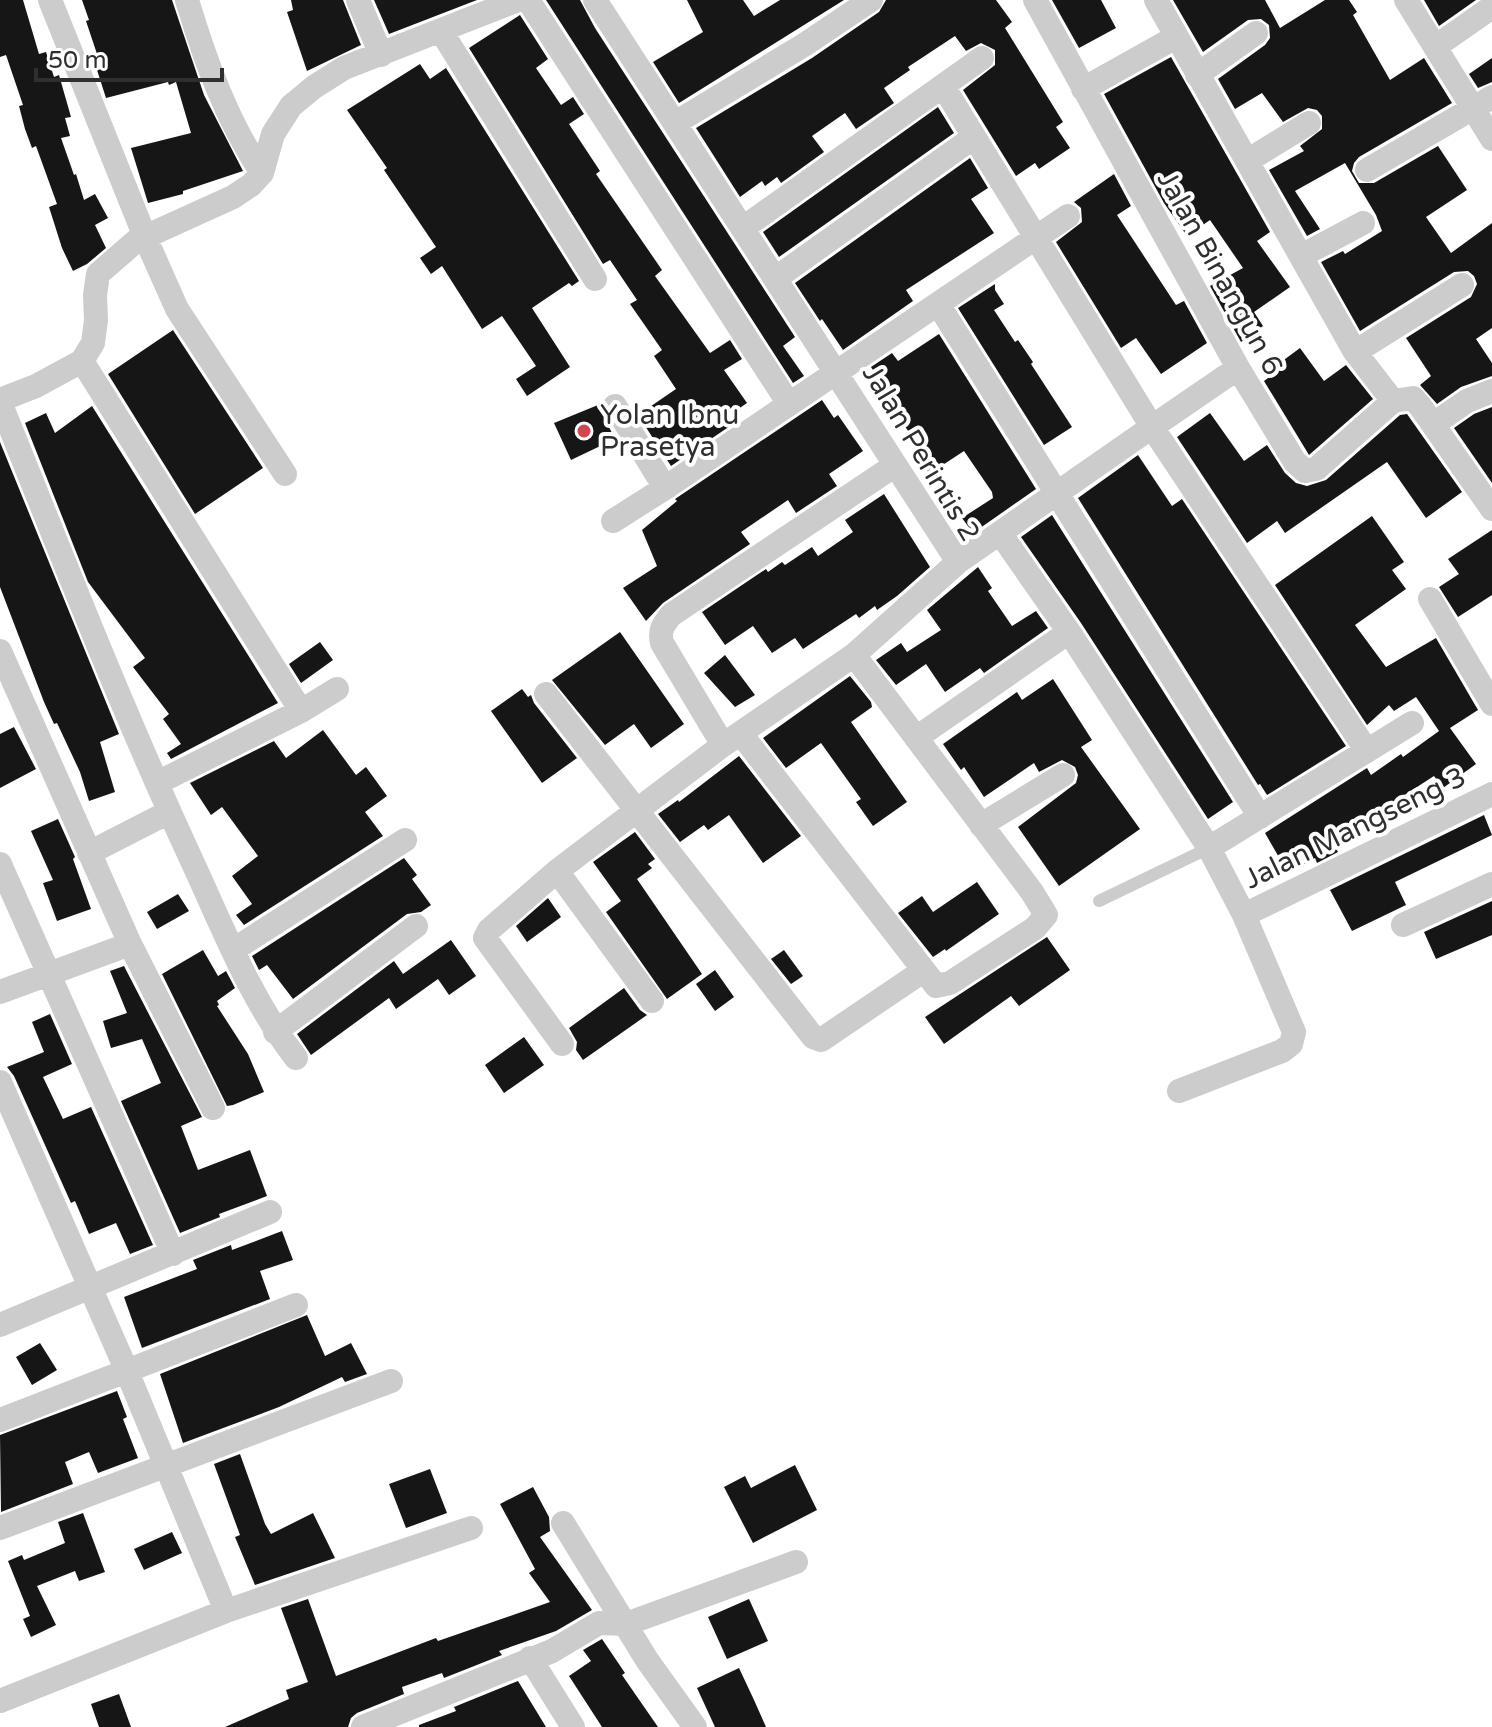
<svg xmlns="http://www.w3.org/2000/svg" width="1492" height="1727" font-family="'Varela Round',sans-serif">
  <rect width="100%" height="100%" fill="#fff"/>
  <path fill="#161616" d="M0 0H23L39 54 46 52 54 77 59 75 71 117 65 118 70 136 61 138 74 175 76 174 84 200 95 194 108 218 95 225 106 248 87 264 73 271 62 248 49 207 57 204 36 146 32 148 25 129 19 106 23 105 6 55 0 57Z
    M82 0H172L204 95 243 171 183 191V194L148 203 131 148 191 133 176 82 169 85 168 82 106 98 97 70 102 69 86 21 89 20Z
    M291 0H343L361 45 307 71 287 12 293 10Z
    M374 0H477L389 34Z
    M546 0H580L595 28 795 337 783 346 804 376 793 383Z
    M687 0H743L754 16 780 0H844L679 103 653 62 703 32Z
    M886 0H996L1012 22 1005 28 1063 122 1056 127 1070 148 1039 169 1035 163 1016 176 963 90 995 65V50L981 43 966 51 955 36 908 67 910 70 884 88 894 103 856 129 845 113 812 136 824 152 781 183 777 177 765 186 762 181 740 197 696 128 812 58 879 12Z
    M1052 0H1101L1116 28 1079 48Z
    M1173 0H1265L1280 28 1325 0H1349L1357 12 1353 15 1390 80 1424 58 1452 103 1359 157 1354 163 1352 171 1359 183H1374L1438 146 1467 190 1426 217 1451 253 1492 223V328L1476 339 1492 363V376L1461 387 1437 404 1420 385 1431 376 1406 338 1471 297 1477 284 1474 276 1468 271 1454 272 1360 331 1321 262 1343 251 1345 254 1382 231 1376 215 1345 163 1295 191 1320 229 1307 236 1269 170 1304 151 1300 146 1322 129V116L1317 110 1308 108 1283 122 1262 93 1235 109 1218 79 1265 45 1270 38 1269 25 1261 19 1248 20 1203 52Z
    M1424 0H1476L1439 26Z
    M520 15 548 59 536 68 561 105 573 97 584 114 569 124 600 171 596 174 662 270 655 276 710 353 730 340 742 359 724 370 747 403 731 414 736 422 671 466 638 415 676 389 654 356 662 350 630 304 637 300 610 260 603 264 469 48Z
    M1171 57 1270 232 1257 241 1290 287 1254 312 1263 326 1241 342 1210 286 1243 268 1210 220 1187 236 1164 203 1104 94Z
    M1492 58V82L1478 88 1469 74Z
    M420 64 430 79 446 68 579 281 572 286 569 283 532 308 570 367 527 396 516 379 536 366 502 316 482 329 442 266 431 274 420 258 436 247 384 170 387 168 347 110Z
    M938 107 954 133 779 257 763 232Z
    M970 158 988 188 971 199 994 233 906 290 913 301 843 350 822 319 820 321 795 283Z
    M1114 174 1131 206 1117 215 1176 305 1184 301 1207 343 1161 374 1136 338 1121 348 1056 242 1082 222 1081 208 1074 202Z
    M995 284V290L1004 304 994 310 1015 342 1018 340 1033 362 1031 364 1072 427 1044 445 958 308Z
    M173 330 263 468 195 514 108 374Z
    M939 334 1036 489 973 533 962 518 993 498 992 492 964 451 929 474 917 455 922 451 888 402 892 399 871 367 892 353 898 361Z
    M1300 348 1324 381 1346 365 1373 399 1309 455 1264 381 1280 369 1277 365Z
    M822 400 834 418 838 415 863 451 829 474 837 486 796 513 788 500 741 532 750 544 663 603 646 621 623 588 657 566 642 530 677 501 675 499Z
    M598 405 615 439 571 460 554 423Z
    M92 406 278 703 171 759 167 753 181 744 163 719 169 714 133 667 145 658 88 582 25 423 46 413 55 433Z
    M1492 407V483L1454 428 1474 414Z
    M1210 413 1244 461 1267 445 1285 473 1296 483 1307 486 1326 480 1400 415 1407 414 1462 492 1426 518 1387 462 1285 533 1277 521 1247 543 1177 437Z
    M0 442 119 734 100 742 115 792 89 801 80 772 57 723 54 724 44 702 0 587Z
    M1138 455 1172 506 1182 499 1346 746 1267 795 1260 784 1258 785 1078 498Z
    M884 494 930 567 897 596 877 610 875 606 859 618 856 614 803 649 795 638 772 653 753 626 725 645 702 612 766 569 768 572 782 562 785 565 812 547 818 556 853 532 845 520Z
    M1052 515 1233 802 1208 819 1081 623 1021 537Z
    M1372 516 1404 562 1392 570 1406 589 1355 625 1386 667 1436 638 1478 710 1450 728 1476 764 1443 788 1434 776 1332 842 1338 852 1317 863 1315 858 1288 873 1265 833 1367 768 1371 775 1401 754 1403 757 1439 731 1416 697 1394 711 1389 705 1367 725 1275 585Z
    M1492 530V595L1458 617 1439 587 1459 574 1448 559Z
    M978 567 992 588 988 591 1012 626 1036 611 1048 628 984 673 980 668 945 692 926 664 896 685 876 660 901 643 907 652 941 630 927 610Z
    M620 632 684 724 651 748 634 724 605 745 552 680Z
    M320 642 333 660 301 683 289 664Z
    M725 655 755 695 735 707 704 673Z
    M850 676 871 702 872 707 851 722 907 802 873 826 856 802 861 799 821 743 786 768 763 738Z
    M1053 679 1092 740 1081 747 1140 829 1059 886 1018 827 1076 783 1078 775 1075 767 1062 760 1039 772 1034 763 984 797 964 767 961 770 943 744 1017 692 1022 700Z
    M522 689 528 697 531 695 534 703 577 758 542 783 491 711Z
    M14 727 36 769 0 788V734Z
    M323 730 356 775 366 767 387 796 365 812 383 836 244 925 236 915 252 904 232 876 258 856 222 807 211 815 190 783 274 741 286 758Z
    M739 756 801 836 763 863 729 815 708 830 704 825 680 842 658 814 678 800 679 802Z
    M1484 815 1492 835 1395 882 1406 905 1352 931 1330 890Z
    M58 819 75 857 73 859 91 909 57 921 43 883 53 880 31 831Z
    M635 832 655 859 648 864 652 868 637 879 702 974 667 999 606 912 621 901 593 862Z
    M404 858 417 875 412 879 431 905 421 912 407 914 293 999 267 965 259 970 252 956Z
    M977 882 999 914 946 951 945 949 933 957 898 913 922 896 933 912Z
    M178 894 189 911 157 929 147 912Z
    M548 898 561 917 527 942 516 926Z
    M1492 901V935L1436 959 1424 932Z
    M1047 937 1070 970 1019 1006 1011 996 944 1044 925 1017Z
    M451 940 476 976 449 995 438 979 396 1009 389 998 311 1055 297 1034 394 961 403 974Z
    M203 950 218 976 226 971 235 988 217 1001 219 1005 217 1006 248 1054 264 1092 233 1105 227 1106 162 974Z
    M784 950 803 976 791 984 771 959Z
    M124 966 202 1117 181 1126 198 1170 250 1150 267 1196 219 1214 220 1217 180 1233 121 1101 161 1083 142 1039 111 1048 103 1021 127 1013 110 971Z
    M715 970 734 997 715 1011 696 984Z
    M624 988 640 1010 647 1015 583 1060 576 1050 577 1042 569 1028Z
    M50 1014 72 1064 43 1077 63 1119 91 1107 153 1245 130 1254 116 1223 89 1234 75 1201 71 1203 14 1076 7 1067 44 1052 32 1022Z
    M524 1037 544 1065 504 1093 485 1065Z
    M282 1231 293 1260 260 1271 270 1299 142 1348 124 1297 197 1269 193 1260 231 1245 232 1250Z
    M307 1315 325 1356 351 1343 367 1374 345 1382 342 1377 279 1407 183 1443 160 1374Z
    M40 1343 57 1370 32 1385 16 1357Z
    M117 1391 127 1417 123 1419 138 1458 98 1473 89 1452 65 1462 73 1484 1 1512 0 1435Z
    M240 1454 265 1524 271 1534 313 1513 335 1558 255 1585 235 1537 240 1535 214 1464Z
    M795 1465 817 1510 753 1543 724 1487 745 1476 751 1488Z
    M430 1469 447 1513 406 1528 389 1484Z
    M533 1487 549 1517 550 1531 540 1537 592 1610 556 1631 499 1651 502 1655 444 1678 442 1673 402 1687 404 1694 357 1713 351 1718 348 1727H225L289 1699 286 1690 308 1682 281 1608 308 1599 336 1676 436 1638 438 1641 550 1602 529 1573 535 1569 500 1504Z
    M83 1513 105 1572 79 1581 75 1571 37 1586 56 1625 31 1637 23 1619 30 1616 8 1561 22 1555 24 1560 65 1543 58 1522Z
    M172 1532 182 1553 144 1570 134 1549Z
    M749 1599 768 1641 727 1659 708 1617Z
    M602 1639 625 1673 622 1675 658 1727H602L569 1676 591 1661 583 1650Z
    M739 1668 754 1700 766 1727H715L697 1688Z
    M518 1681 546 1727H419V1725L456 1711 454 1707Z
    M119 1694 131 1727H99L91 1704Z"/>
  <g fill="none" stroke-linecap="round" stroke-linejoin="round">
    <path stroke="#ccc" stroke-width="12" d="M1099 901 1209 848"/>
    <path stroke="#ccc" stroke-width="24" d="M50 0 145 237 177 309 285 474
      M187 0C205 60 227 121 262 173
      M358 0 381 55
      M528 0 789 404
      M1035 0 1238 368 1295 462 1305 471 1316 469 1393 401
      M1156 0 1355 352 1393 401 1413 398 1420 406 1492 509
      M1406 0 1492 139
      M441 31 595 279
      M1435 47 1492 7
      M1197 75 1256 33
      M943 86 1152 427 958 562
      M1083 89 1176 37
      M675 123 804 45 871 0
      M1247 161 1309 123
      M1367 170 1492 97
      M743 228 982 58
      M1301 256 1363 223
      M776 278 974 137
      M938 304 1260 817
      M1355 352 1462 285
      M82 361 301 711
      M1238 368 1152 427 1367 751
      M0 400 36 386 82 361 93 343 96 320 95 295 98 274 136 241 233 197 251 185 262 173 273 134 291 106 314 87 344 68 518 0
      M0 402C62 556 122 710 192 861 223 928 250 999 296 1058
      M615 406 665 488
      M1435 423 1467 401 1492 391
      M613 521 665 488 1068 216
      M1000 533 1069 632 1209 848
      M1430 599 1492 704
      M0 651 130 944 213 1108
      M546 694 813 1037 821 1040 923 971
      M741 734 936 986 950 983 1035 928 1046 915 1032 892 854 655
      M916 738 1069 632
      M723 745 662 643C659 630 663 625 671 615L894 466
      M157 783 301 711 337 689
      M981 825 1063 775
      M89 853 169 812
      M0 864 173 1254
      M557 871 652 1001
      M1244 915 1492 794
      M1403 925 1492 884
      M233 950 405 840
      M0 992 130 944
      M275 1032 416 926
      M562 1044 485 938 489 930 557 871 723 745 854 655 958 562 595 0
      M0 1082 126 1369 226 1611
      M1179 1091 1282 1051 1291 1044 1294 1032 1244 915 1209 848 1412 723
      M0 1325 270 1212
      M0 1420 296 1305
      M563 1523 647 1660 695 1727
      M0 1528 391 1381
      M530 1658 573 1727
      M0 1701 226 1611 471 1528
      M363 1727 552 1651 599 1623 626 1624 796 1562"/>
  </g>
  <circle fill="#d1464f" stroke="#fff" stroke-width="3" cx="584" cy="431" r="8"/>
  <g text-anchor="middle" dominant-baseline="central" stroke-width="8" stroke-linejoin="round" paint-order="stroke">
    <g font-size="28" fill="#2f2f2f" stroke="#fff">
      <text transform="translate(1220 273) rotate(61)">Jalan Binangun 6</text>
      <text transform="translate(921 453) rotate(59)">Jalan Perintis 2</text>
      <text transform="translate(1355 828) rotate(-26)">Jalan Mangseng 3</text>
    </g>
    <g font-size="28" fill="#2f2f2f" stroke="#fff" text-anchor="start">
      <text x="600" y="415">Yolan Ibnu<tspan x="600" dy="32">Prasetya</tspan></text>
    </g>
  </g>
  <path d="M36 68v12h186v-12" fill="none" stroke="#2f2f2f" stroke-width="4"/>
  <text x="48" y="68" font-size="24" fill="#2f2f2f" stroke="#ffffff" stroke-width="6" paint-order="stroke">50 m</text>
</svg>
